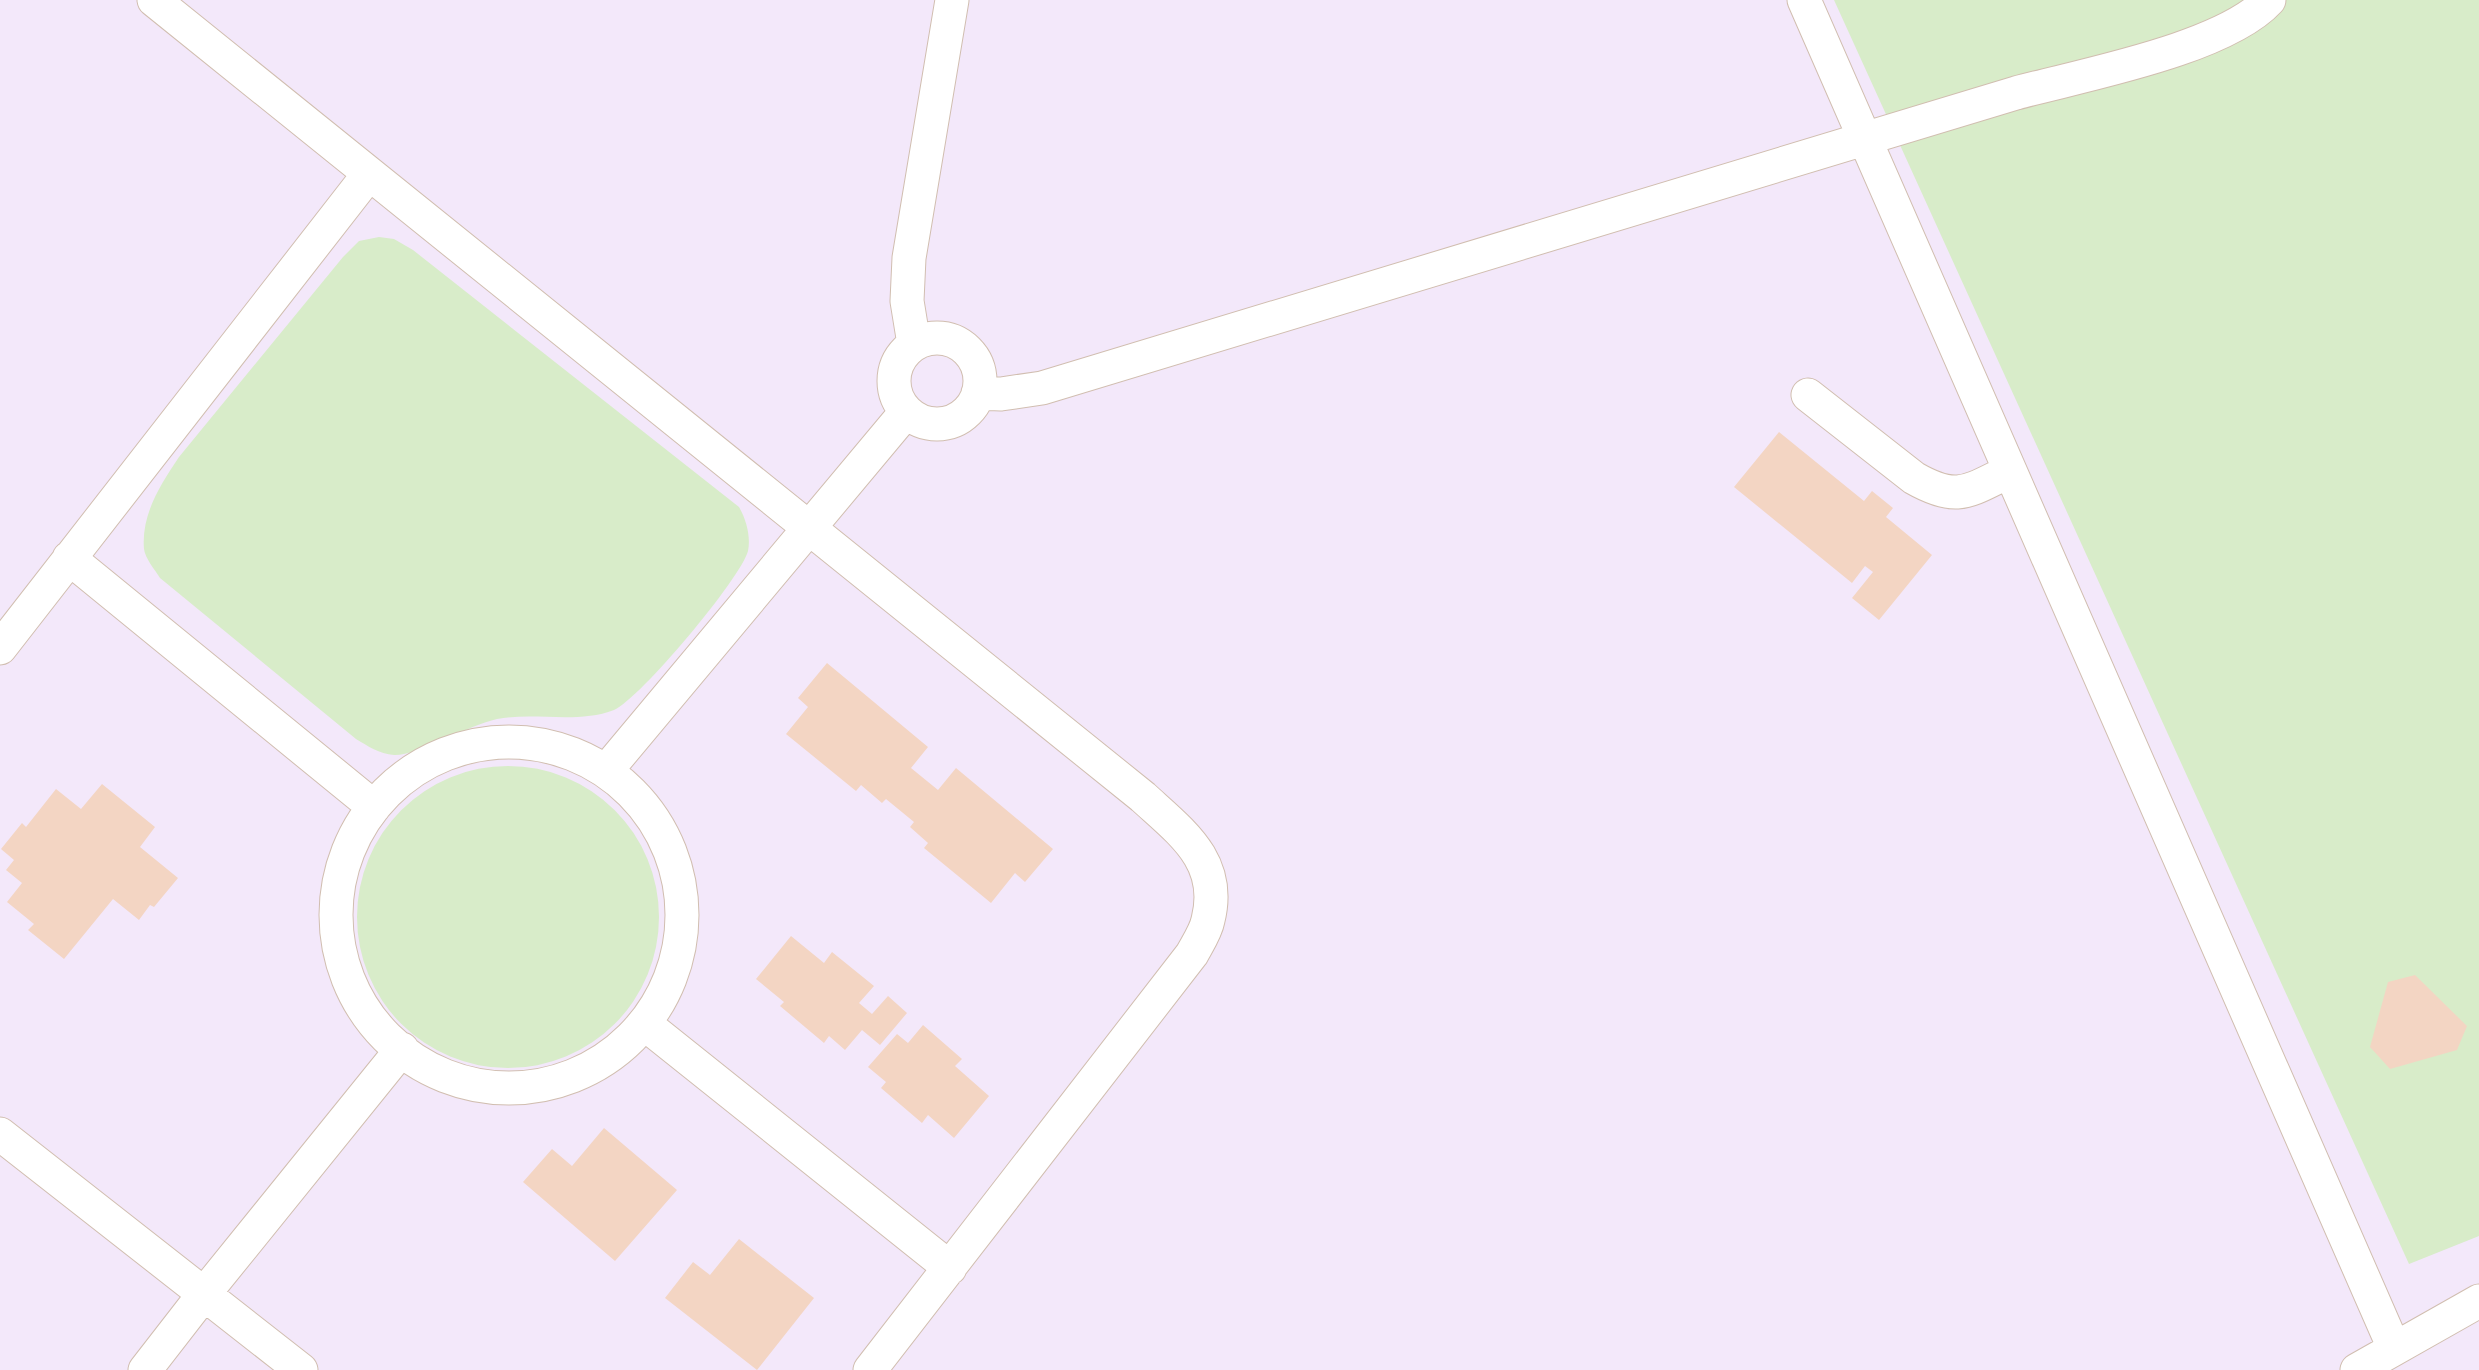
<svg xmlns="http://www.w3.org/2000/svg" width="2479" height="1370" font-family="Figtree,sans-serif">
  <rect width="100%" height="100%" fill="#fdf6ec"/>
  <path fill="#f3e8fa" d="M0 0H2479V1370H0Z"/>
  <path fill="#d8ecc9" d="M1834 0H2479V1236L2409 1264Z
    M379 237 394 239 413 250 739 507C746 519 751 536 748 551 741 578 640 699 614 710 578 724 535 712 497 719 469 725 417 756 394 755 379 754 368 746 356 739L160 578C155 570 145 558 144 549 141 514 161 484 179 457L343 257 359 241Z
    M357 917a151 151 0 1 1 302 0a151 151 0 1 1-302 0Z"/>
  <path fill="#f3d5c3" d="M1779 432 1864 501 1872 491 1893 508 1886 517 1932 555 1879 620 1852 598 1873 572 1865 566 1852 583 1734 487Z
    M827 663 928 747 911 768 938 790 956 768 1053 849 1025 882 1015 873 991 903 924 848 928 843 910 827 914 822 886 799 882 803 861 785 856 791 786 734 808 707 798 698Z
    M102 784 155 827 140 847 178 878 154 907 150 905 139 920 113 899 64 959 28 930 34 924 7 902 22 883 6 870 14 860 1 849 22 823 26 827 56 789 81 809Z
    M791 936 824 963 832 952 874 986 859 1003 872 1014 888 996 907 1013 880 1045 862 1030 845 1050 829 1036 824 1043 780 1006 784 1002 756 979Z
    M2415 975 2467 1026 2457 1050 2390 1069 2370 1047 2388 982Z
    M923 1025 962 1059 955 1066 989 1096 954 1138 928 1115 922 1123 881 1088 886 1082 868 1067 897 1034 908 1043Z
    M604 1128 677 1190 615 1261 523 1182 552 1149 572 1166Z
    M739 1239 814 1298 757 1370 665 1298 693 1262 710 1275Z"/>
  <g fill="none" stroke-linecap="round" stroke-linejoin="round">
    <defs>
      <path id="minor" d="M154 0 1143 797C1181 832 1223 861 1208 920 1206 931 1198 943 1192 954L870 1370
        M1804 0 2394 1348
        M894 381a43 43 0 1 1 86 0a43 43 0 1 1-86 0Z
        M914 344 907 301 909 258 952 0
        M978 393 1001 394 1042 388 2016 93C2082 75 2224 49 2269 0
        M1808 395 1914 478C1958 503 1968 491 2010 471
        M69 558 374 807
        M0 648 369 174
        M336 915a173 173 0 1 1 346 0a173 173 0 1 1-346 0Z
        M606 771 906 412
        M645 1024 950 1268
        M0 1134 301 1370
        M145 1370 204 1294 402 1049
        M2357 1370 2479 1301"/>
    </defs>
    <use href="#minor" stroke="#d1beb0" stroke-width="35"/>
    <use href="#minor" stroke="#fff" stroke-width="33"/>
  </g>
</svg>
